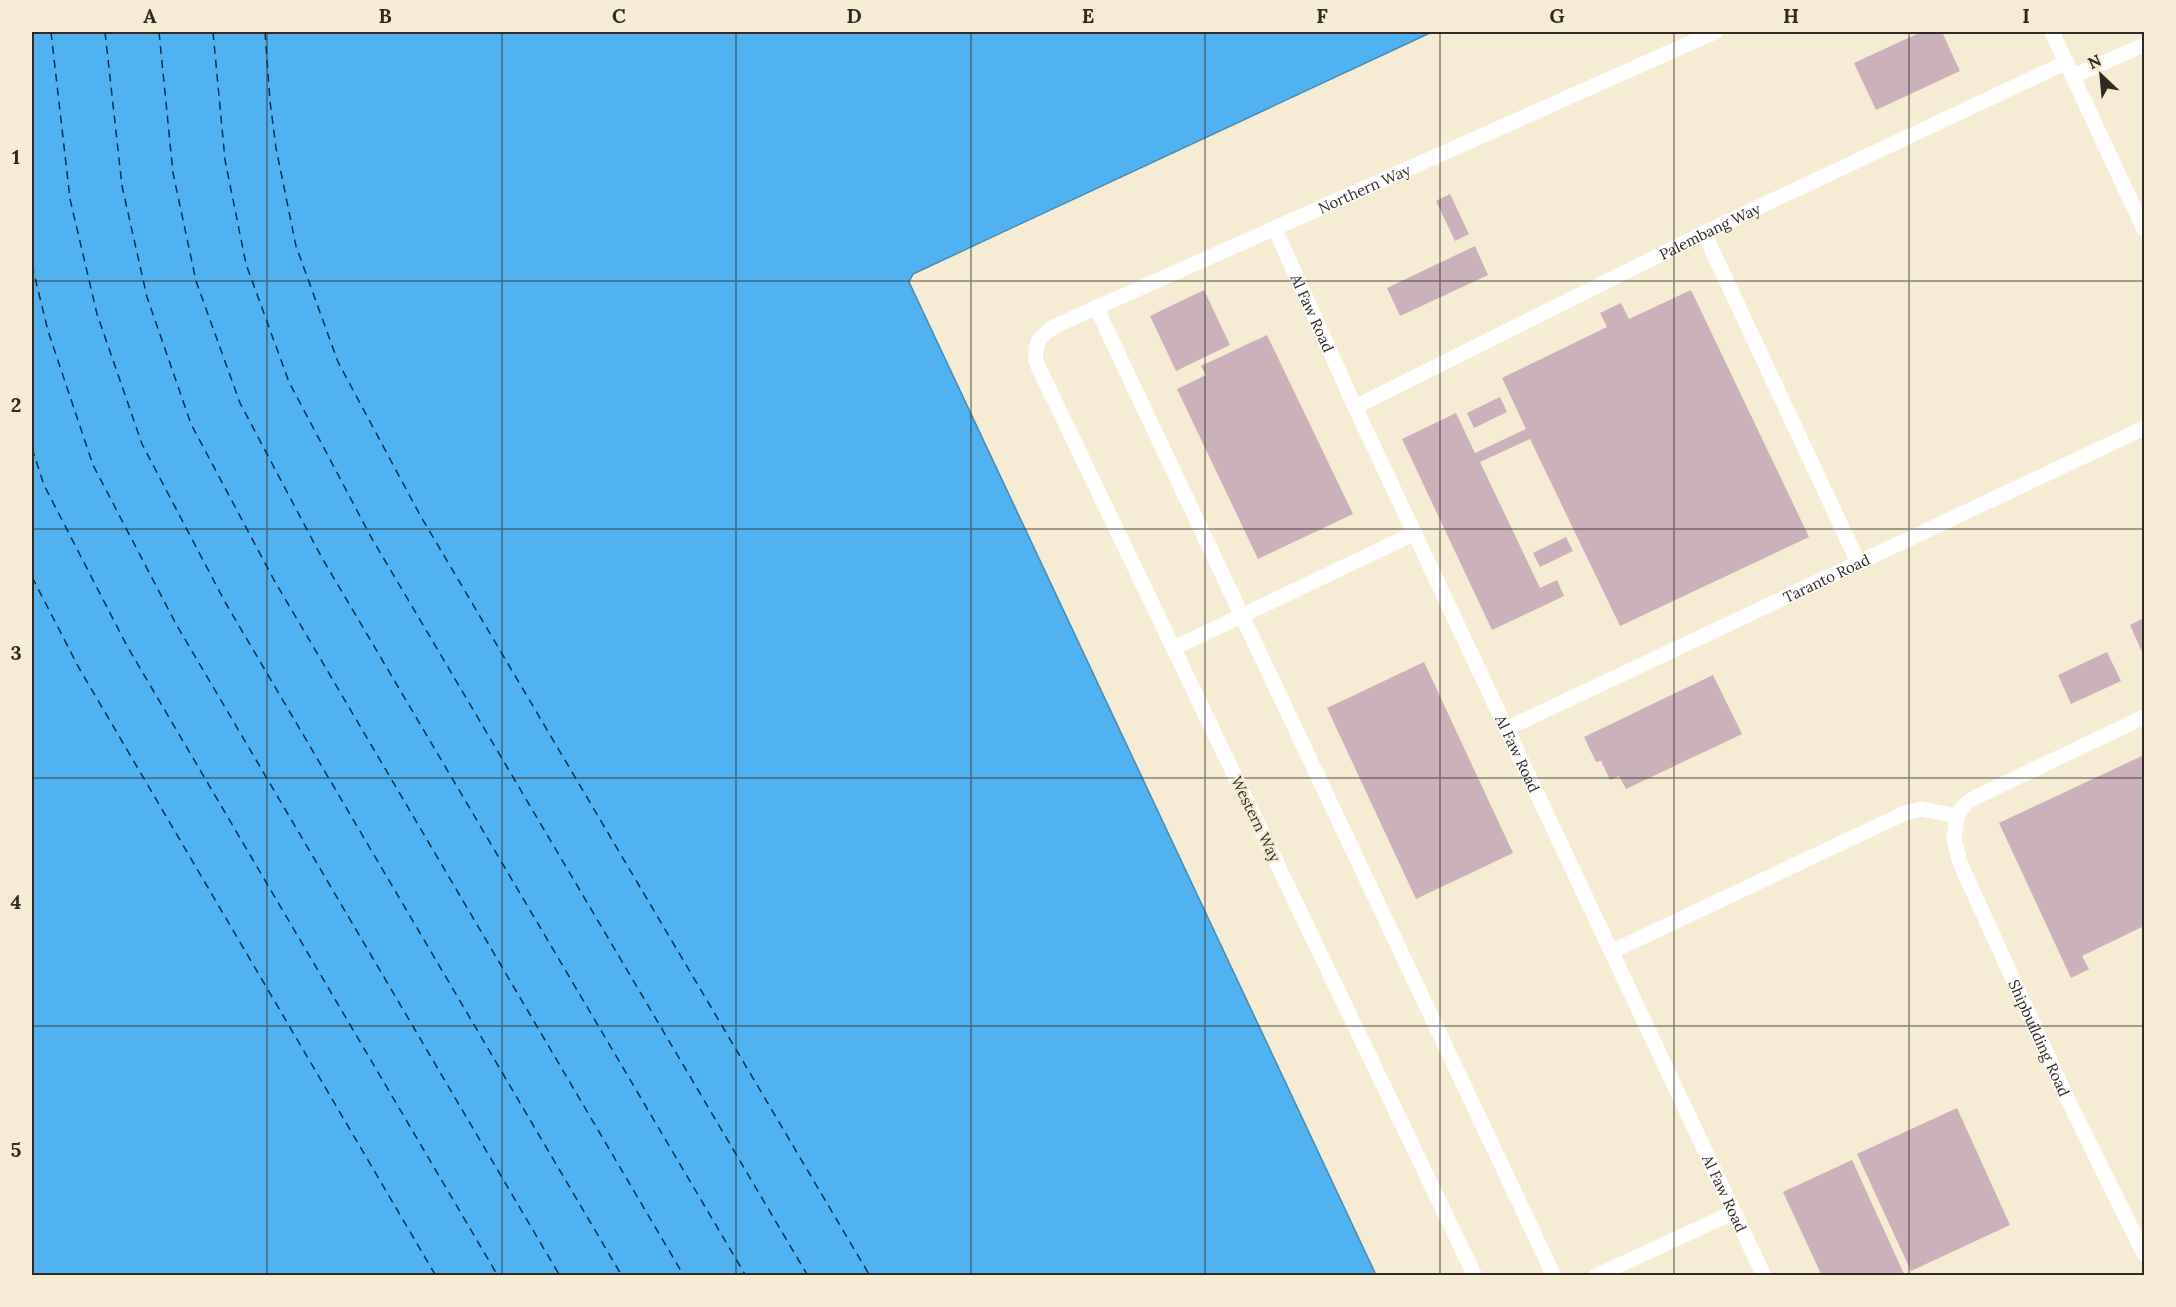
<svg xmlns="http://www.w3.org/2000/svg" width="2176" height="1307" font-family="Lora,serif">
  <rect width="100%" height="100%" fill="#f6ebd3"/>
  <path fill="#51b2f2" stroke="#4689b3" stroke-width="1.5" d="M32 32H1432L913 274 909 282 1376 1275H32Z"/>
  <g fill="none" stroke-linecap="round" stroke-linejoin="round">
    <path stroke="#05304a" stroke-width="1.5" stroke-dasharray="8 6" stroke-linecap="butt" d="M51 32 70 199 97 314 142 444 225 602 622 1276
      M105 32 122 186 147 297 191 424 274 580 684 1276
      M159 32 173 173 196 281 240 403 322 558 746 1276
      M213 32 225 160 246 264 289 382 371 537 808 1276
      M265 32 270 101 276 148 296 246 338 362 420 515 870 1276
      M32 265 48 331 93 465 176 624 560 1276
      M32 448 44 485 127 646 498 1276
      M32 577 79 668 436 1276"/>
  </g>
  <path fill="#ccb1ba" d="M1921 32H1942L1960 71 1876 110 1854 63Z
    M1450 194 1469 234 1455 241 1436 201Z
    M1475 246 1488 275 1400 316 1387 288Z
    M1204 290 1230 345 1176 371 1150 316Z
    M1691 290 1809 537 1620 626 1530 439 1480 462 1540 588 1557 580 1564 596 1492 630 1402 439 1456 413 1475 453 1526 429 1502 378 1607 327 1600 313 1621 303 1629 319Z
    M1267 335 1353 514 1258 559 1177 389 1206 375 1201 366Z
    M1500 397 1507 412 1474 428 1467 413Z
    M1566 537 1573 551 1540 567 1533 553Z
    M2144 618V651L2142 652 2130 625Z
    M2107 652 2121 681 2071 704 2058 675Z
    M1424 662 1513 853 1416 899 1327 708Z
    M1713 675 1742 734 1626 789 1619 776 1610 780 1601 761 1596 762 1584 737Z
    M2144 755V926L2082 956 2089 969 2071 978 1999 823Z
    M1957 1108 2010 1225 1911 1271 1857 1154Z
    M1852 1160 1905 1276H1822L1783 1192Z"/>
  <g fill="none" stroke-linecap="round" stroke-linejoin="round">
    <g stroke="#fff" stroke-width="15">
      <path d="M2052 32 2144 229"/>
      <path d="M2073 76 2144 45"/>
      <path id="s1" d="M1275 229 1355 407 1764 1276"/>
      <path d="M1704 233 1858 562"/>
      <path d="M1096 307 1554 1276"/>
      <path id="s2" d="M1355 407 1708 231 2067 62"/>
      <path d="M1174 648 1415 533"/>
      <path id="s3" d="M1508 728 2144 428"/>
      <path id="s4" d="M1957 816 1954 839 1960 863 2068 1100 2144 1254"/>
      <path d="M1613 951 1905 813 1921 809 1957 816 1965 804 1976 797 2144 717"/>
      <path id="s5" d="M1475 1276 1036 362C1034 343 1040 336 1055 326L1715 32"/>
      <path d="M1596 1276 1734 1212"/>
    </g>
  </g>
  <path fill="none" stroke="#2e2a21" stroke-width="1.5" stroke-opacity="0.55" d="M267 32V1276M502 32V1276M736 32V1276M971 32V1276M1205 32V1276M1440 32V1276M1674 32V1276M1909 32V1276M32 281H2144M32 529H2144M32 778H2144M32 1026H2144"/>
  <g text-anchor="middle" dominant-baseline="central" stroke-width="5" stroke-linejoin="round" paint-order="stroke">
    <g font-size="15" fill="#2e2a21" stroke="#f6ebd3">
      <text stroke="none"><textPath href="#s5" startOffset="1396">Northern Way</textPath></text>
      <text stroke="none"><textPath href="#s2" startOffset="396">Palembang Way</textPath></text>
      <text stroke="none"><textPath href="#s1" startOffset="92">Al Faw Road</textPath></text>
      <text stroke="none"><textPath href="#s3" startOffset="352">Taranto Road</textPath></text>
      <text stroke="none"><textPath href="#s1" startOffset="578">Al Faw Road</textPath></text>
      <text transform="translate(1256 819) rotate(64)">Western Way</text>
      <text stroke="none"><textPath href="#s4" startOffset="240">Shipbuilding Road</textPath></text>
      <text stroke="none"><textPath href="#s1" startOffset="1064">Al Faw Road</textPath></text>
    </g>
  </g>
  <rect width="2176" height="1307" fill="none" stroke="#f6ebd3" stroke-width="66"/>
  <g transform="translate(2101 75) rotate(334)" stroke="#f6ebd3" stroke-width="4.5" paint-order="stroke">
  <path d="M0-4.5L10 22L0 15L-10 22Z" fill="#2e2a21"/>
  <text y="-9" font-size="16" font-weight="bold" text-anchor="middle" fill="#2e2a21">N</text>
  </g>
  <rect x="33" y="33" width="2110" height="1241" fill="none" stroke="#2e2a21" stroke-width="2"/>
  <g font-size="20" text-anchor="middle" font-weight="bold" fill="#2e2a21">
    <text x="150" y="23">A</text>
    <text x="385" y="23">B</text>
    <text x="619" y="23">C</text>
    <text x="854" y="23">D</text>
    <text x="1088" y="23">E</text>
    <text x="1322" y="23">F</text>
    <text x="1557" y="23">G</text>
    <text x="1791" y="23">H</text>
    <text x="2026" y="23">I</text>
    <text x="16" y="164">1</text>
    <text x="16" y="412">2</text>
    <text x="16" y="660">3</text>
    <text x="16" y="909">4</text>
    <text x="16" y="1157">5</text>
  </g>
</svg>
